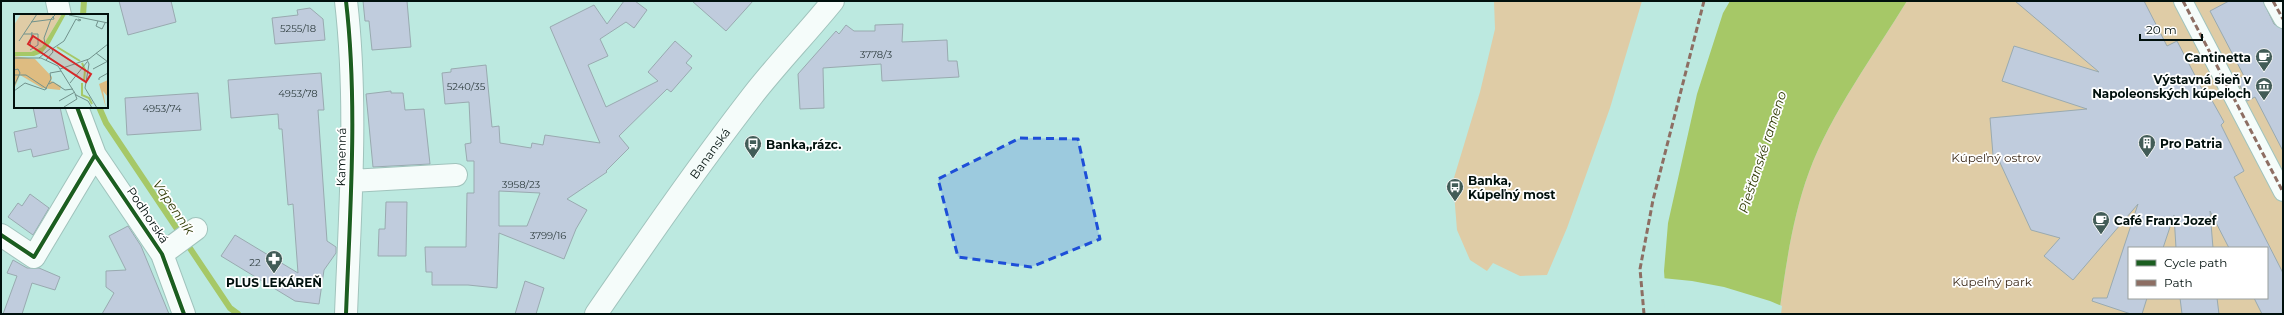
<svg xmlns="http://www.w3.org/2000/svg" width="2284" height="315" font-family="Montserrat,sans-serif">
  <rect width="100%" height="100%" fill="#bce9e0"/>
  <path fill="#dfcca6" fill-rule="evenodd" d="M1494 1H1642L1610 108 1567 228 1547 275 1520 276 1493 263 1487 271 1470 260 1457 230 1453 181 1480 92 1495 29Z
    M1907 1H2283V314H1779C1786 266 1792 218 1809 172 1830 115 1875 53 1907 1ZM2129 248H2267V298H2129Z"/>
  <path fill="#a6c867" d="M1730 1H1907C1875 53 1830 115 1809 172 1792 218 1786 266 1779 314H1667L1664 271 1668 223 1697 94 1723 13Z"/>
  <path fill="#bce9e0" d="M1662 278 1692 281 1724 287 1770 301 1782 306 1781 314 1665 313Z"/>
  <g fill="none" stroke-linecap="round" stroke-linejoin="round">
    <path stroke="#a6c867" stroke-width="6" d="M83 15 84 1
      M99 107 106 123 230 308 238 314"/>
  </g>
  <path fill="#c0ccdd" stroke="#99aab0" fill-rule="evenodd" d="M119 1H171L176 22 128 35Z
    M363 1H407L411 47 372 50 369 21H365Z
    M624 1H635L647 10 634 28 626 22 600 39 608 56 588 65 606 107 658 81 648 72 675 41 692 56 686 63 692 68 671 92 667 89 619 136 629 148 606 171 607 172 567 199 587 210 576 229 564 259 499 233 497 288 468 285H432V272H426L425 247H466L467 193H474V161H467L465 144 471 143 469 102 445 104 442 73 451 72V69L486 65 492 127 499 126 500 143 531 148 532 143 543 145 545 135 600 143 550 27 594 5 607 24ZM499 191 540 193 527 226H499Z
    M692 1H753L726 31Z
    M2015 1H2144L2167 46 2177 41 2202 89 2205 88 2224 122 2221 125 2244 171 2234 177 2283 273V314H2262L2254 298H2267V248H2229L2210 211 2213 248H2176L2174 215 2163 248H2129V298H2147L2142 314H2131L2092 301 2093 298H2107L2138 204 2073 280 2044 256 2060 238 2031 230 1996 154 1993 155 1990 118 2087 109 2002 81 2014 46 2099 72Z
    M2229 1H2263L2274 24 2283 29V151L2255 97 2247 101 2246 98 2237 80 2244 76 2210 11Z
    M310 8 323 19 325 40 275 44 272 18 298 15 297 10Z
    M903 24 902 42 947 40 948 61H957L959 77 882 81 881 64 823 68 824 108 800 109 798 74 836 31 839 34 846 25 854 31H875V25Z
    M321 73 324 110H318L327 241 336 247V253L324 270 319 304 295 301 221 256 235 235 298 273 293 204 288 205 282 129H279L278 114 231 118 228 80Z
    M391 91V93H403L405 110 424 109 430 164 373 167 366 94Z
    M198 93 201 130 127 135 125 98Z
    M33 107H60L69 149 33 157 31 149 18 152 14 132 37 127Z
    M30 194 49 208 33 235 8 217 18 203 22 206Z
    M386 202H407L406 256H378L379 229H385Z
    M128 226 141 246 169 314H102L114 293 106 287V271L126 270 109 236Z
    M13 260 27 268H39L60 277 55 290 32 283 22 314H3L17 276 7 273Z
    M525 281 544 288 536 314H515Z
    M2180 298H2217L2219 314H2182Z"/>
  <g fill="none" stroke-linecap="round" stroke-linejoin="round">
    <defs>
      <path id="pedestrian" d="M2183 1 2283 192
        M2273 1 2283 19"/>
      <path id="minor" d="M57 1 60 15
        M77 107 95 155 162 254 184 314
        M351 181 456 175
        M1 235 34 257 95 155
        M162 254 196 229
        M346 314C350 210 358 104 346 1"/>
      <g id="secondary">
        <path id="s1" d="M596 314C647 240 698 166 753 95 778 63 807 33 833 1"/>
      </g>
    </defs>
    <use href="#pedestrian" stroke="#a0c3bc" stroke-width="20"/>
    <use href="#minor" stroke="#a0c3bc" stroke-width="24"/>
    <use href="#secondary" stroke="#a0c3bc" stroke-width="24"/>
    <use href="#pedestrian" stroke="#f5fcfa" stroke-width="18"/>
    <use href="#minor" stroke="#f5fcfa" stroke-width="22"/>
    <use href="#secondary" stroke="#f5fcfa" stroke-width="22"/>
    <path stroke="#8d6e63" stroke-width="3" stroke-dasharray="6 3" stroke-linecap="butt" d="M2183 1 2283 192
      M2273 1 2283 19
      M1644 314 1640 269 1653 200 1704 1"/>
    <defs>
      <path id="cycleway" d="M77 107 95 155 162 254 184 314
        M1 235 34 257 95 155
        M346 314C350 210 358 104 346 1"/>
    </defs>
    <use href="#cycleway" stroke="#fff" stroke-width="6"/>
    <use href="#cycleway" stroke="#1b5e20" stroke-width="4"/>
  </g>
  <path fill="#1d4ed8" fill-opacity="0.2" stroke="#1d4ed8" stroke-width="3" stroke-dasharray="8 5" stroke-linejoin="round" d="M1020 138 1078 139 1100 239 1031 267 958 257 938 179Z"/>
  <defs>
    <symbol id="cafe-pin" viewBox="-11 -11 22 30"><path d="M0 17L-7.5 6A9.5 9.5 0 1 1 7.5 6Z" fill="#425c57" stroke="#fff"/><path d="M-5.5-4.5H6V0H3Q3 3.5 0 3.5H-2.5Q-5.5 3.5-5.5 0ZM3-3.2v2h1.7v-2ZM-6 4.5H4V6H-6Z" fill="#fff"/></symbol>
    <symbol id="museum-pin" viewBox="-11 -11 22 30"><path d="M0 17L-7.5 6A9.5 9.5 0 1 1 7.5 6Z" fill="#425c57" stroke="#fff"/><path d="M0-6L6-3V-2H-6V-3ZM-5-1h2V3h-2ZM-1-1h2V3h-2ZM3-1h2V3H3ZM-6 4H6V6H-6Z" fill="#fff"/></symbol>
    <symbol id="building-pin" viewBox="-11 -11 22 30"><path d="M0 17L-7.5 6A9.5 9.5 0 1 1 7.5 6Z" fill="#425c57" stroke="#fff"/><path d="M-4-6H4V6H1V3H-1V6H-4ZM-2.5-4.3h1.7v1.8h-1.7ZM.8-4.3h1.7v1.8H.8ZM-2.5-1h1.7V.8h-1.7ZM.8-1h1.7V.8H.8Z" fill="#fff"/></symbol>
    <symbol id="bus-pin" viewBox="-11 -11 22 30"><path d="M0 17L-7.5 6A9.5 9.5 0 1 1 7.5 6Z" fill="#425c57" stroke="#fff"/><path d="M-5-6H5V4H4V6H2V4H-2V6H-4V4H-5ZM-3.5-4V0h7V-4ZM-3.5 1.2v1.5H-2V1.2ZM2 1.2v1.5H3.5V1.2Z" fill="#fff"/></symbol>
    <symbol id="pharmacy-pin" viewBox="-11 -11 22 30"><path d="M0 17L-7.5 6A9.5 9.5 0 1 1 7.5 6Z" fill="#425c57" stroke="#fff"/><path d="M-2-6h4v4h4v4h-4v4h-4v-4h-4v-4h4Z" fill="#fff"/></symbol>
  </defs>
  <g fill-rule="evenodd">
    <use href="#cafe-pin" x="2254" y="47" width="20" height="27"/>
    <use href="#museum-pin" x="2254" y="76" width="20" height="27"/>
    <use href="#building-pin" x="2137" y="133" width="20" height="27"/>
    <use href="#bus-pin" x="743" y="134" width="20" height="27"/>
    <use href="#bus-pin" x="1445" y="177" width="20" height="27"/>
    <use href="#cafe-pin" x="2091" y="210" width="20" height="27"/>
    <use href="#pharmacy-pin" x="264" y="249" width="20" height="27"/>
  </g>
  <g text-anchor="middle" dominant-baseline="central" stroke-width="3.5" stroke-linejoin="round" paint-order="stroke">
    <g font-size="10" fill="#303f41">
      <text x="298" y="28">5255/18</text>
      <text x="876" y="54">3778/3</text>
      <text x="466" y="86">5240/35</text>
      <text x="298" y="93">4953/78</text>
      <text x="162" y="108">4953/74</text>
      <text x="521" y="184">3958/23</text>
      <text x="548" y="235">3799/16</text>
      <text x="255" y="262">22</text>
    </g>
    <g font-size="12" font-weight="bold" fill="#00100d" stroke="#fff" text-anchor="start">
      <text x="2251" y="57" text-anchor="end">Cantinetta</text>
      <text x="2251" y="79" text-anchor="end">Výstavná sieň v<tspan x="2251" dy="14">Napoleonských kúpeľoch</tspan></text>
      <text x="2160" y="143">Pro Patria</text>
      <text x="766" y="144">Banka,,rázc.</text>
      <text x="1468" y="180">Banka,<tspan x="1468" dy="14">Kúpeľný most</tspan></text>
      <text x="2114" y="220">Café Franz Jozef</text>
      <text x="274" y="282" text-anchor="middle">PLUS LEKÁREŇ</text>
    </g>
    <g font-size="12" fill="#00100d" stroke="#fff">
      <text stroke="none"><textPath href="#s1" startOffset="197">Bananská</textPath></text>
      <text transform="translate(341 157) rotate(-89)">Kamenná</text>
      <text transform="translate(148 215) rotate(56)">Podhorská</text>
    </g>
    <g font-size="12" fill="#3a2818" stroke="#fff">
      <text x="1996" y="157">Kúpeľný ostrov</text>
      <text x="1992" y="281">Kúpeľný park</text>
    </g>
    <g font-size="13" font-style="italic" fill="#303b04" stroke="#fff">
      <text transform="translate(1762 152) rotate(-72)">Piešťanské rameno</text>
      <text transform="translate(174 207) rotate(56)">Vápenník</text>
    </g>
  </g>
  <g transform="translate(14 14)">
    <rect width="94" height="94" fill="#bce9e0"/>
    <path d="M7 0H48L28 33 17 38H0V11Z" fill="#dfcca6"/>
    <path d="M0 42 21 45 38 63 37 67 47 72 46 76 28 74 6 61 0 75ZM94 66V83L89 77 92 94 85 70Z" fill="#debc81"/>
    <path d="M48 0H52L36 29 28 39 20 42H0V38H17L28 33Z" fill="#a6c867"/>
    <path fill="none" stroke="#a6c867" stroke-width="2" d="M43 33 66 47M68 49 71 56 70 67M68 69V81L75 84 78 90"/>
    <path fill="none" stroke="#71928c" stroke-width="1" d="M55 1 94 9M84 7 82 12 88 15 91 9M17 8 40 5 39 2M10 20H24V31L16 36M5 27 23 0M16 32 18 18M38 35 50 27 62 5 65 7 67 6 64 5M38 35 31 30 30 24 37 5 42 0M82 39 94 48M0 44H27L44 52 62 81 74 87 78 94M25 44 37 34M32 46 39 38 38 35M73 46 75 50 71 74 83 94M46 55 75 45 94 30M79 55 94 47M0 56 4 55 6 59 0 72M0 61H12L33 75M85 66V64L94 59M56 69 73 48M35 70 39 68 51 76 59 75M0 77 11 69 31 76 37 65 36 59 47 57M45 87 61 78M50 93 63 85 61 80"/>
    <path fill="#d62828" fill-opacity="0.15" stroke="#d62828" stroke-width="2" d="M19 22 77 60 72 68 14 30Z"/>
    <rect width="94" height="94" fill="none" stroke="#00100d" stroke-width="2"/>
  </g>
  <rect width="2284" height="315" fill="none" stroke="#00100d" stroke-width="4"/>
  <rect x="2128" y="247" width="140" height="52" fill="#ffffff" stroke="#999f9e"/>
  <rect x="2136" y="260" width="20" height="6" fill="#1b5e20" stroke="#999f9e"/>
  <text x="2164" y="267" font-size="12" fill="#00100d">Cycle path</text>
  <rect x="2136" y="280" width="20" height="6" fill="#8d6e63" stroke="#999f9e"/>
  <text x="2164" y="287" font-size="12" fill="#00100d">Path</text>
  <path d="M2140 34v6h62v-6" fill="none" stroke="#00100d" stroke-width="2"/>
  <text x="2146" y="34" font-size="12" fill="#00100d" stroke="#ffffff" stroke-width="3" paint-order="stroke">20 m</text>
</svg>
